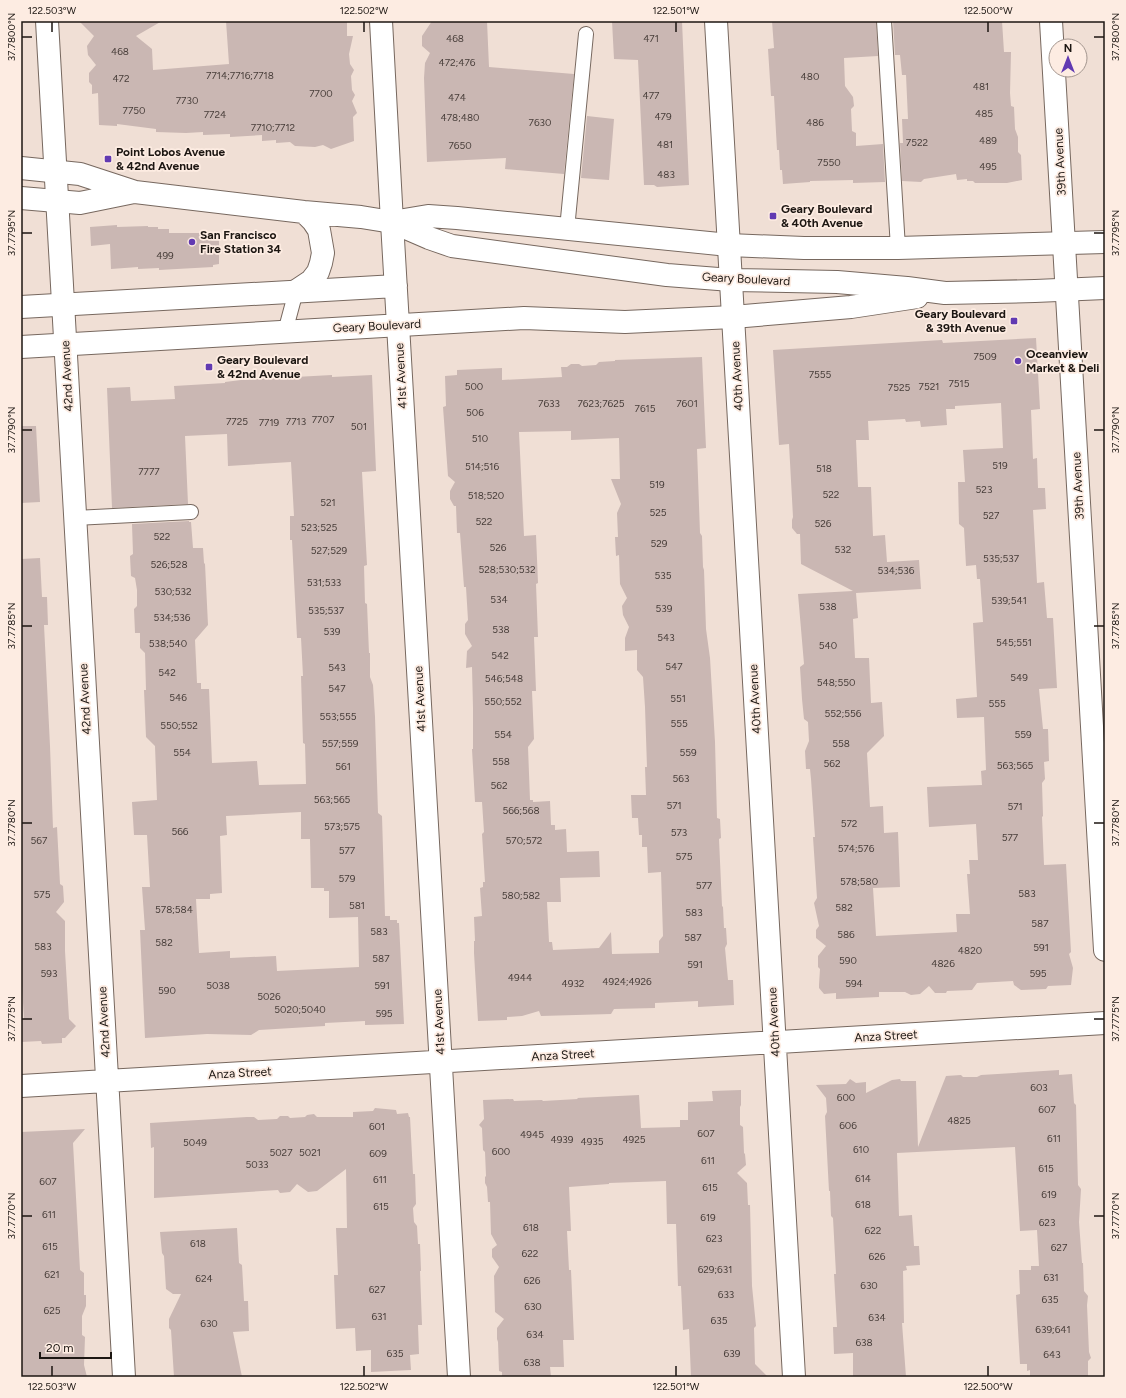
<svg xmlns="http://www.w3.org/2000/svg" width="1126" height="1398" font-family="Figtree,sans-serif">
  <rect width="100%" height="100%" fill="#f0dfd5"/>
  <path fill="#cab7b3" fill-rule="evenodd" d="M79 21H162L136 36 152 49 153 70 229 64 226 21H347V36H353L349 54 350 64 354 70 351 76 352 90 355 95 352 101 357 113 353 117 354 141 331 149 323 145 315 147 295 146 290 142 276 143V140L262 141V135L230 137V134L203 135V132L186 133 156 132V129L117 124V126L99 125 98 93 92 94V85L89 82V73L96 65 88 55 87 46 94 36Z
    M432 21H487L489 67 574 74 564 174 505 169 506 158 427 162 424 78 425 63 430 53 422 46V36Z
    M612 21H682L689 185 657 187 654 185H644L638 60 614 59Z
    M772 21H876L878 56 844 58 845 86 853 97 854 106 851 109 852 131 856 133V146L883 144 885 182 853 183V180L810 181V182L783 184 782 170H780L779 150H777L774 96H771L768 49 774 48Z
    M893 21H1002L1004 52H1011L1010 93 1011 106 1014 107 1015 129 1018 137V152L1021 155 1022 180 1007 183H975L973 181H967V179L957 180 956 174 924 179 921 182 902 181 900 143H903L902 119H908L906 75H902L900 55H895Z
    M587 116 614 119 609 180 581 178Z
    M117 225V227L148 226V227H158V229H169V233H213V235L219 234V264L213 265V267L159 270V268L138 269V267L111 269 110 244 91 246 90 227Z
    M1036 338 1040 409 1031 410 1033 459 1037 458 1038 488H1045L1046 509 1033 510 1037 583 1044 582 1047 618H1053L1057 688 1039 689 1043 729H1048L1049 761 1044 762 1045 779 1042 783 1043 816 1042 817 1044 865 1066 864 1071 952 1069 954 1073 968 1071 985 1048 986 1046 989 1021 990 1014 985 1013 981 977 983 972 990 947 991 946 993H935L929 986 920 994 911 995 905 992H879V997L836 999V993L824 994 819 988V985L820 969 818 967V956L826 946 816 938V930L819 926 814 903 817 898 813 837H815L811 779 810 769H806L805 751 809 741 808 722 804 719 802 699 800 667 804 664 798 594 853 591 801 564 800 534H797L792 528V520L793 517 789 444 779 445 773 350 942 340 943 343ZM1001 403 1003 448 963 450 965 482H958L959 524 964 528 966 566 976 565 977 579H980L983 622 973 623 977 697 956 699 957 718 984 717 986 770 981 771 982 785 927 787 929 827 976 824 978 860H969L970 874H967L970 914H956L957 932 876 936 873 888 900 887 898 832 884 833 883 806 870 807 867 753 884 736 882 702 871 703 869 658H855L853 619 858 618 856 593 921 589 919 560 887 562 885 535 873 536 871 487H858L856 440H869L868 421 905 419 906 422 920 421 921 427 947 425 946 409H955V406Z
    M702 357 706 448 697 449 700 533 702 536 703 567 704 570 706 629 710 658 715 742 717 818 720 819 721 838 719 839 722 906 723 907 724 928H726L727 944 725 948 728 980H733L734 1005 698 1007V1001L655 1003V1008L614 1009 611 1014 541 1016 539 1011 522 1016 507 1017V1020L478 1021 474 953V941H475L474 917 482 916 480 888 483 887V882H485L482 834 484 832 482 802H475L472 749H473V708L472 667 466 668 467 651 472 646 465 634V624L468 620 466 587H464L460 533H457L456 506H454L450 499V491L455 482 448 476 443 407 446 406 445 376 457 375V370L502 368V380L562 377 561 367H567L571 364H579L582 366 596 365 599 362 615 361V360ZM571 431V440L619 438 620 479H611L621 504 617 513 618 537H615L616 556 619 555 620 584 627 598 622 606 623 615 629 627 625 638V651L637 650V670L643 677 645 707 647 767H645L646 795H631L632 818H638L639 835H642V847H647L648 873 661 872 663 936 659 941V953L612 954 611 932 599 948 553 950 552 942H549L547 902H561L560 878 600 877 599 851 567 852 566 829 555 830V825H551L550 801 533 802V800H530L528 747 534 739 532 691H536L534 637H538L536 584 538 583 536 535 524 536 519 432Z
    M332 375V377L372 375 376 471 362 472 367 565 364 566 365 603 367 604 369 653H370V677L373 685 375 717 378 813 382 816 385 916H390V920H397V923H399L404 1024 365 1025V1021L325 1023V1026L259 1030 251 1035 207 1034 145 1038 140 930H145L142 887H150L147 835H134L132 802 157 800 155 746 146 737 144 690H146L145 653 140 648V633H135L134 609 137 606V590L135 578 131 576 130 556 133 554 132 524 189 521V522H191L193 548H203L204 563 205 564 208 625 195 640 197 683H201V689H209L212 763 257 761 259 785 306 784 305 744 303 743 301 676H303L301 638H297L292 540H290V516H294L291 462 228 466 227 434 185 436 188 504 112 508 107 388 130 387 131 401 175 399 174 386 225 383V382L241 380ZM301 812V839H310L311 888H324V891H329V918L358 917 359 967 277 971 276 956 230 958V951L199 953 196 899H210V894L222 893 220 836 227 835 226 816Z
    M21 426H36L40 502 21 503Z
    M40 558 42 597H47L48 625H44L50 746 53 828 57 827 60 884 63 886 64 902 56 912 65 921V951L69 1019 76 1026 65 1038H62V1043L42 1044 41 1041 21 1042V1019H24L21 970V559Z
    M1059 1070V1075L1072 1074 1074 1103 1076 1105 1078 1185 1081 1189 1079 1222 1082 1263H1083L1084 1291 1088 1296 1087 1305 1089 1352 1091 1358 1088 1361V1377H1030V1370L1027 1371V1364H1020L1016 1295 1020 1294 1019 1270H1031V1266H1039L1037 1230 1020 1231 1015 1147 897 1153 899 1216 912 1215 914 1246H919L920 1265 906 1266 907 1270 903 1271 904 1323H902L906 1377H853V1353L834 1354 833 1327H837L834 1274H836L833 1218 831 1216 830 1191H829L825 1116 827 1112 826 1098 816 1085 846 1084 850 1079 856 1083 866 1082V1093L892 1080 900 1079 901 1081H916L918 1147 946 1076 961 1075 963 1077H977L981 1075Z
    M741 1090V1105L740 1107V1125L743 1127 744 1153 745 1154 746 1165 737 1173 747 1183 748 1205H750L752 1286 756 1326 754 1328 755 1364 768 1377H691L689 1329 683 1330 681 1286H678L676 1224H667L666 1181 609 1183V1184L569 1187 571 1231H567L569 1270H571L574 1340H563L564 1367H550L551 1377H502V1372L499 1371 498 1342 497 1339V1328L504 1319 495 1312 494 1276 499 1267 492 1257V1249L497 1245 491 1234 490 1202H488L487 1187 485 1183V1177L486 1176 485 1152 483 1150 482 1128 479 1125 484 1119 483 1100 513 1099 514 1101 542 1100 543 1101 578 1099 577 1098 639 1095 641 1128 680 1127V1120H688V1102L713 1101 712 1091Z
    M375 1108 396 1110 397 1114 408 1113 409 1117H410L413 1174H415L416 1204 413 1208 414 1222 417 1226 418 1244H420L421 1271H420L422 1325H418L419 1354 410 1355 411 1370 371 1372V1350L356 1351 355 1328 336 1329 334 1275H338L336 1228H347L346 1169 317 1191 308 1192 297 1184 290 1192 280 1193 278 1190 154 1198V1147L151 1148 150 1123 247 1117H254L258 1120 277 1119 280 1116H288L290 1118 305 1117 307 1115 314 1114 317 1117H353V1112L373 1111Z
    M85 1129 73 1143 80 1270 84 1273V1295H86V1306L82 1316V1335L85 1337 84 1365 87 1377H21V1132Z
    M237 1228 239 1263 242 1265 244 1301H248L249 1331 233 1332 242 1377H174L171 1330 169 1328V1319L181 1294H173L166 1289 164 1256 162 1253 160 1232Z"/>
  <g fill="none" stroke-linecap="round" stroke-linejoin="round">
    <defs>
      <path id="service" d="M884 21 898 248
        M567 229 586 34
        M285 332 296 291
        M75 518 191 512"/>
      <path id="minor" d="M47 21 124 1377
        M381 21 392 222
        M716 21 794 1377
        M1051 21 1105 950
        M398 325 459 1377
        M21 1086 1105 1023"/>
      <path id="tertiary" d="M392 222 398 325
        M21 307 396 286
        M21 347 524 318 625 322 733 317"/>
      <path id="primary" d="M21 168 80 174 135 192 304 212 361 217 392 222 429 238 452 246 667 275 731 280 837 282 907 288 945 293 1035 291 1105 288
        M21 198 80 203 134 192
        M392 222 428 216 457 218 729 245 804 248H898L1105 242
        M296 291 311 281 318 272 321 263 323 253 319 230 313 221 304 212
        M733 317 851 307 917 297"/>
    </defs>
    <use href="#service" stroke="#77685f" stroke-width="16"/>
    <use href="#minor" stroke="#77685f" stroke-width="24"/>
    <use href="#tertiary" stroke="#77685f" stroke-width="24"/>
    <use href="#primary" stroke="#77685f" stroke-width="24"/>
    <use href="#service" stroke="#fff" stroke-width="14"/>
    <use href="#minor" stroke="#fff" stroke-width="22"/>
    <use href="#tertiary" stroke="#fff" stroke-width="22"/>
    <use href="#primary" stroke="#fff" stroke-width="22"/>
  </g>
  <path fill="none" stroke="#1c1612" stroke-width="1.5" d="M52 22V32M364 22V32M676 22V32M988 22V32M22 37H32M1094 37H1104M22 233H32M1094 233H1104M22 430H32M1094 430H1104M22 626H32M1094 626H1104M22 823H32M1094 823H1104M22 1019H32M1094 1019H1104M22 1216H32M1094 1216H1104M52 1366V1376M364 1366V1376M676 1366V1376M988 1366V1376"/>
  <g fill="#613ab2" stroke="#fdece2" stroke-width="1.5">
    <rect x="104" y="155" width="8" height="8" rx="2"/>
    <rect x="769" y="212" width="8" height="8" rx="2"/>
    <circle cx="192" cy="242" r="4"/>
    <rect x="1010" y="317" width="8" height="8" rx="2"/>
    <circle cx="1018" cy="361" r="4"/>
    <rect x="205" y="363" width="8" height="8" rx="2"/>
  </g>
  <g text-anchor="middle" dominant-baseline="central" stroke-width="3.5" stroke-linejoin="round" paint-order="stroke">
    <g font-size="10" fill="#483e3a">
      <text x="455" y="38">468</text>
      <text x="651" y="38">471</text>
      <text x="120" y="51">468</text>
      <text x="457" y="62">472;476</text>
      <text x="240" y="75">7714;7716;7718</text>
      <text x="810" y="76">480</text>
      <text x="121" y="78">472</text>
      <text x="981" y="86">481</text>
      <text x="321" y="93">7700</text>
      <text x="651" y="95">477</text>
      <text x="457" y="97">474</text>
      <text x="187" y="100">7730</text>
      <text x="134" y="110">7750</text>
      <text x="984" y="113">485</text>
      <text x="215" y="114">7724</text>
      <text x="663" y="116">479</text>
      <text x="460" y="117">478;480</text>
      <text x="540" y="122">7630</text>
      <text x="815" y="122">486</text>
      <text x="273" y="127">7710;7712</text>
      <text x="988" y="140">489</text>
      <text x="917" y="142">7522</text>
      <text x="665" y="144">481</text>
      <text x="460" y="145">7650</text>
      <text x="829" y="162">7550</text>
      <text x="988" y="166">495</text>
      <text x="666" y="174">483</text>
      <text x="165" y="255">499</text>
      <text x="985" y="356">7509</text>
      <text x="820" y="374">7555</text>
      <text x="959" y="383">7515</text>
      <text x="474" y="386">500</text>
      <text x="929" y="386">7521</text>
      <text x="899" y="387">7525</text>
      <text x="549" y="403">7633</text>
      <text x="601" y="403">7623;7625</text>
      <text x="687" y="403">7601</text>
      <text x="645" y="408">7615</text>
      <text x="475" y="412">506</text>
      <text x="323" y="419">7707</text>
      <text x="237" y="421">7725</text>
      <text x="296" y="421">7713</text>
      <text x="269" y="422">7719</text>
      <text x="359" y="426">501</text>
      <text x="480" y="438">510</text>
      <text x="1000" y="465">519</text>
      <text x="482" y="466">514;516</text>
      <text x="824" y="468">518</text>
      <text x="149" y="471">7777</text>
      <text x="657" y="484">519</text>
      <text x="984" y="489">523</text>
      <text x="831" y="494">522</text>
      <text x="486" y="495">518;520</text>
      <text x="328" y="502">521</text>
      <text x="658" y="512">525</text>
      <text x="991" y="515">527</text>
      <text x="484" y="521">522</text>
      <text x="823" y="523">526</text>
      <text x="319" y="527">523;525</text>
      <text x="162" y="536">522</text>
      <text x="659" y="543">529</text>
      <text x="498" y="547">526</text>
      <text x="843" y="549">532</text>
      <text x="329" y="550">527;529</text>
      <text x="1001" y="558">535;537</text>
      <text x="169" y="564">526;528</text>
      <text x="507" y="569">528;530;532</text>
      <text x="896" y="570">534;536</text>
      <text x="663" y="575">535</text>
      <text x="324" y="582">531;533</text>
      <text x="173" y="591">530;532</text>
      <text x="499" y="599">534</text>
      <text x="1009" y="600">539;541</text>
      <text x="828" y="606">538</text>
      <text x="664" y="608">539</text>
      <text x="326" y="610">535;537</text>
      <text x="172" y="617">534;536</text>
      <text x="501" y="629">538</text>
      <text x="332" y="631">539</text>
      <text x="666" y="637">543</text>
      <text x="1014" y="642">545;551</text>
      <text x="168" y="643">538;540</text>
      <text x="828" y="645">540</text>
      <text x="500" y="655">542</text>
      <text x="674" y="666">547</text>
      <text x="337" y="667">543</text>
      <text x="167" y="672">542</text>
      <text x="1019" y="677">549</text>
      <text x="504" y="678">546;548</text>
      <text x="836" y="682">548;550</text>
      <text x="337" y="688">547</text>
      <text x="178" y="697">546</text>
      <text x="678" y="698">551</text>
      <text x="503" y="701">550;552</text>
      <text x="997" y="703">555</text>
      <text x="843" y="713">552;556</text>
      <text x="338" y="716">553;555</text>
      <text x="679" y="723">555</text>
      <text x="179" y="725">550;552</text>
      <text x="503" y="734">554</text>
      <text x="1023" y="734">559</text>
      <text x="340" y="743">557;559</text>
      <text x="841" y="743">558</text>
      <text x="182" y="752">554</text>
      <text x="688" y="752">559</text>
      <text x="501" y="761">558</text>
      <text x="832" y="763">562</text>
      <text x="1015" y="765">563;565</text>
      <text x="343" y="766">561</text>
      <text x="681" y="778">563</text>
      <text x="499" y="785">562</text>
      <text x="332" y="799">563;565</text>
      <text x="674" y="805">571</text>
      <text x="1015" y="806">571</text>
      <text x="521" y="810">566;568</text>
      <text x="849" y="823">572</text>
      <text x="342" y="826">573;575</text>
      <text x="180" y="831">566</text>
      <text x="679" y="832">573</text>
      <text x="1010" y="837">577</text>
      <text x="39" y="840">567</text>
      <text x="524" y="840">570;572</text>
      <text x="856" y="848">574;576</text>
      <text x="347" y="850">577</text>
      <text x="684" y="856">575</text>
      <text x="347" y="878">579</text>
      <text x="859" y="881">578;580</text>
      <text x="704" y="885">577</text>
      <text x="1027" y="893">583</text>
      <text x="42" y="894">575</text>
      <text x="521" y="895">580;582</text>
      <text x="357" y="905">581</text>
      <text x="844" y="907">582</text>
      <text x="174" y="909">578;584</text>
      <text x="694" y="912">583</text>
      <text x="1040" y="923">587</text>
      <text x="379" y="931">583</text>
      <text x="846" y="934">586</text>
      <text x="693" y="937">587</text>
      <text x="164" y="942">582</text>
      <text x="43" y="946">583</text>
      <text x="1041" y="947">591</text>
      <text x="970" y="950">4820</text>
      <text x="381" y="958">587</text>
      <text x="848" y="960">590</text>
      <text x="943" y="963">4826</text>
      <text x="695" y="964">591</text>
      <text x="49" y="973">593</text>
      <text x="1038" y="973">595</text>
      <text x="520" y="977">4944</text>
      <text x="627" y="981">4924;4926</text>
      <text x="573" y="983">4932</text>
      <text x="854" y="983">594</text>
      <text x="218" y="985">5038</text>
      <text x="382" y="985">591</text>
      <text x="167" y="990">590</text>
      <text x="269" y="996">5026</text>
      <text x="300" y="1009">5020;5040</text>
      <text x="384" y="1013">595</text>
      <text x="1039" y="1087">603</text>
      <text x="846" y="1097">600</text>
      <text x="1047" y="1109">607</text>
      <text x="959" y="1120">4825</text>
      <text x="848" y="1125">606</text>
      <text x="377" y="1126">601</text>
      <text x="706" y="1133">607</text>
      <text x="532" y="1134">4945</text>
      <text x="1054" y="1138">611</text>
      <text x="562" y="1139">4939</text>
      <text x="634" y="1139">4925</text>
      <text x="592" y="1141">4935</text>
      <text x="195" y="1142">5049</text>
      <text x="861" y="1149">610</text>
      <text x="501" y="1151">600</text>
      <text x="281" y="1152">5027</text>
      <text x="310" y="1152">5021</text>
      <text x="378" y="1153">609</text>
      <text x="708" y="1160">611</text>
      <text x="257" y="1164">5033</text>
      <text x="1046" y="1168">615</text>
      <text x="863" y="1178">614</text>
      <text x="380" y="1179">611</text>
      <text x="48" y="1181">607</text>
      <text x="710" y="1187">615</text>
      <text x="1049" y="1194">619</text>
      <text x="863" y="1204">618</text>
      <text x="381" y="1206">615</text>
      <text x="49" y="1214">611</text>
      <text x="708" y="1217">619</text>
      <text x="1047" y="1222">623</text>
      <text x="531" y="1227">618</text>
      <text x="873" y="1230">622</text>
      <text x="714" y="1238">623</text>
      <text x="198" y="1243">618</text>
      <text x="50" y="1246">615</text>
      <text x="1059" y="1247">627</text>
      <text x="530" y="1253">622</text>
      <text x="877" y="1256">626</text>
      <text x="715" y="1269">629;631</text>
      <text x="52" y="1274">621</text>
      <text x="1051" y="1277">631</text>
      <text x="204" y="1278">624</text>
      <text x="532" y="1280">626</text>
      <text x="869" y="1285">630</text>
      <text x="377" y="1289">627</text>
      <text x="726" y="1294">633</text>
      <text x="1050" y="1299">635</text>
      <text x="533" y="1306">630</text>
      <text x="52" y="1310">625</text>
      <text x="379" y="1316">631</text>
      <text x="877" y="1317">634</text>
      <text x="719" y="1320">635</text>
      <text x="209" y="1323">630</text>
      <text x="1053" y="1329">639;641</text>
      <text x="535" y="1334">634</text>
      <text x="864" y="1342">638</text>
      <text x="395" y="1353">635</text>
      <text x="732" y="1353">639</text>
      <text x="1052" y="1354">643</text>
      <text x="532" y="1362">638</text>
    </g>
    <g font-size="12" font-weight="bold" fill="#1c1612" stroke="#fdece2" text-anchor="start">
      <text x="116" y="152">Point Lobos Avenue<tspan x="116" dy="14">&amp; 42nd Avenue</tspan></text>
      <text x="781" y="209">Geary Boulevard<tspan x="781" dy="14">&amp; 40th Avenue</tspan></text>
      <text x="200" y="235">San Francisco<tspan x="200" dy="14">Fire Station 34</tspan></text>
      <text x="1006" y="314" text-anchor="end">Geary Boulevard<tspan x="1006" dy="14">&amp; 39th Avenue</tspan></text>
      <text x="1026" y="354">Oceanview<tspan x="1026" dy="14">Market &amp; Deli</tspan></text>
      <text x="217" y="360">Geary Boulevard<tspan x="217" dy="14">&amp; 42nd Avenue</tspan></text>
    </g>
    <g font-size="12" fill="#1c1612" stroke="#fdece2">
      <text transform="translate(1060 162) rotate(-93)">39th Avenue</text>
      <text transform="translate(746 279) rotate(3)">Geary Boulevard</text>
      <text transform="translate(377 326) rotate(-3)">Geary Boulevard</text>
      <text transform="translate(67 376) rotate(-93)">42nd Avenue</text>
      <text transform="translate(401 376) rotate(-93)">41st Avenue</text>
      <text transform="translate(737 376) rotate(-93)">40th Avenue</text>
      <text transform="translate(1078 486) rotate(-93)">39th Avenue</text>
      <text transform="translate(85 699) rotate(-93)">42nd Avenue</text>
      <text transform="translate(420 699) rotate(-93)">41st Avenue</text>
      <text transform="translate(755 699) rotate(-93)">40th Avenue</text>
      <text transform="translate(104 1022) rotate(-93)">42nd Avenue</text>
      <text transform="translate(439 1022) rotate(-93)">41st Avenue</text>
      <text transform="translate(774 1022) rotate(-93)">40th Avenue</text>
      <text transform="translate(886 1036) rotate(-3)">Anza Street</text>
      <text transform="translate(563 1055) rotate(-3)">Anza Street</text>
      <text transform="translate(240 1073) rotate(-3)">Anza Street</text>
    </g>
  </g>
  <rect width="1126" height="1398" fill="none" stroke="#fdece2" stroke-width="44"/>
  <g transform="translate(1068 58)"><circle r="19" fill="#fdece2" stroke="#a3968f"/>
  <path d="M0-3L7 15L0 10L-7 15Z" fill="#613ab2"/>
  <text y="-6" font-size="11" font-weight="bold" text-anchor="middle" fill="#1c1612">N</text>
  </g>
  <path d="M40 1352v6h71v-6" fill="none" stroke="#1c1612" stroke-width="2"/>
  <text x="46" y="1352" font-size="12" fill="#1c1612" stroke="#fdece2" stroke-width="3" paint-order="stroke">20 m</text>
  <rect x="22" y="22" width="1082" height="1354" fill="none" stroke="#1c1612" stroke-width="1.5"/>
  <g font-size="10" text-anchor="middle" fill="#1c1612">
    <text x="52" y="14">122.503°W</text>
    <text x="364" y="14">122.502°W</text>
    <text x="676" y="14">122.501°W</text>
    <text x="988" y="14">122.500°W</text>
    <text transform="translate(11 37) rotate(-90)" y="4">37.7800°N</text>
    <text transform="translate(1115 37) rotate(-90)" y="4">37.7800°N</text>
    <text transform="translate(11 233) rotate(-90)" y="4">37.7795°N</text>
    <text transform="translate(1115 233) rotate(-90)" y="4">37.7795°N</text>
    <text transform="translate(11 430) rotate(-90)" y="4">37.7790°N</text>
    <text transform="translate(1115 430) rotate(-90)" y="4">37.7790°N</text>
    <text transform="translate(11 626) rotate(-90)" y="4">37.7785°N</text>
    <text transform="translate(1115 626) rotate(-90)" y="4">37.7785°N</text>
    <text transform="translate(11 823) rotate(-90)" y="4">37.7780°N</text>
    <text transform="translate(1115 823) rotate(-90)" y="4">37.7780°N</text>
    <text transform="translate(11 1019) rotate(-90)" y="4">37.7775°N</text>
    <text transform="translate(1115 1019) rotate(-90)" y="4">37.7775°N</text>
    <text transform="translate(11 1216) rotate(-90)" y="4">37.7770°N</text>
    <text transform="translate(1115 1216) rotate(-90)" y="4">37.7770°N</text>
    <text x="52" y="1390">122.503°W</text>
    <text x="364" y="1390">122.502°W</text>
    <text x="676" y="1390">122.501°W</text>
    <text x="988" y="1390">122.500°W</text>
  </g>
</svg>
